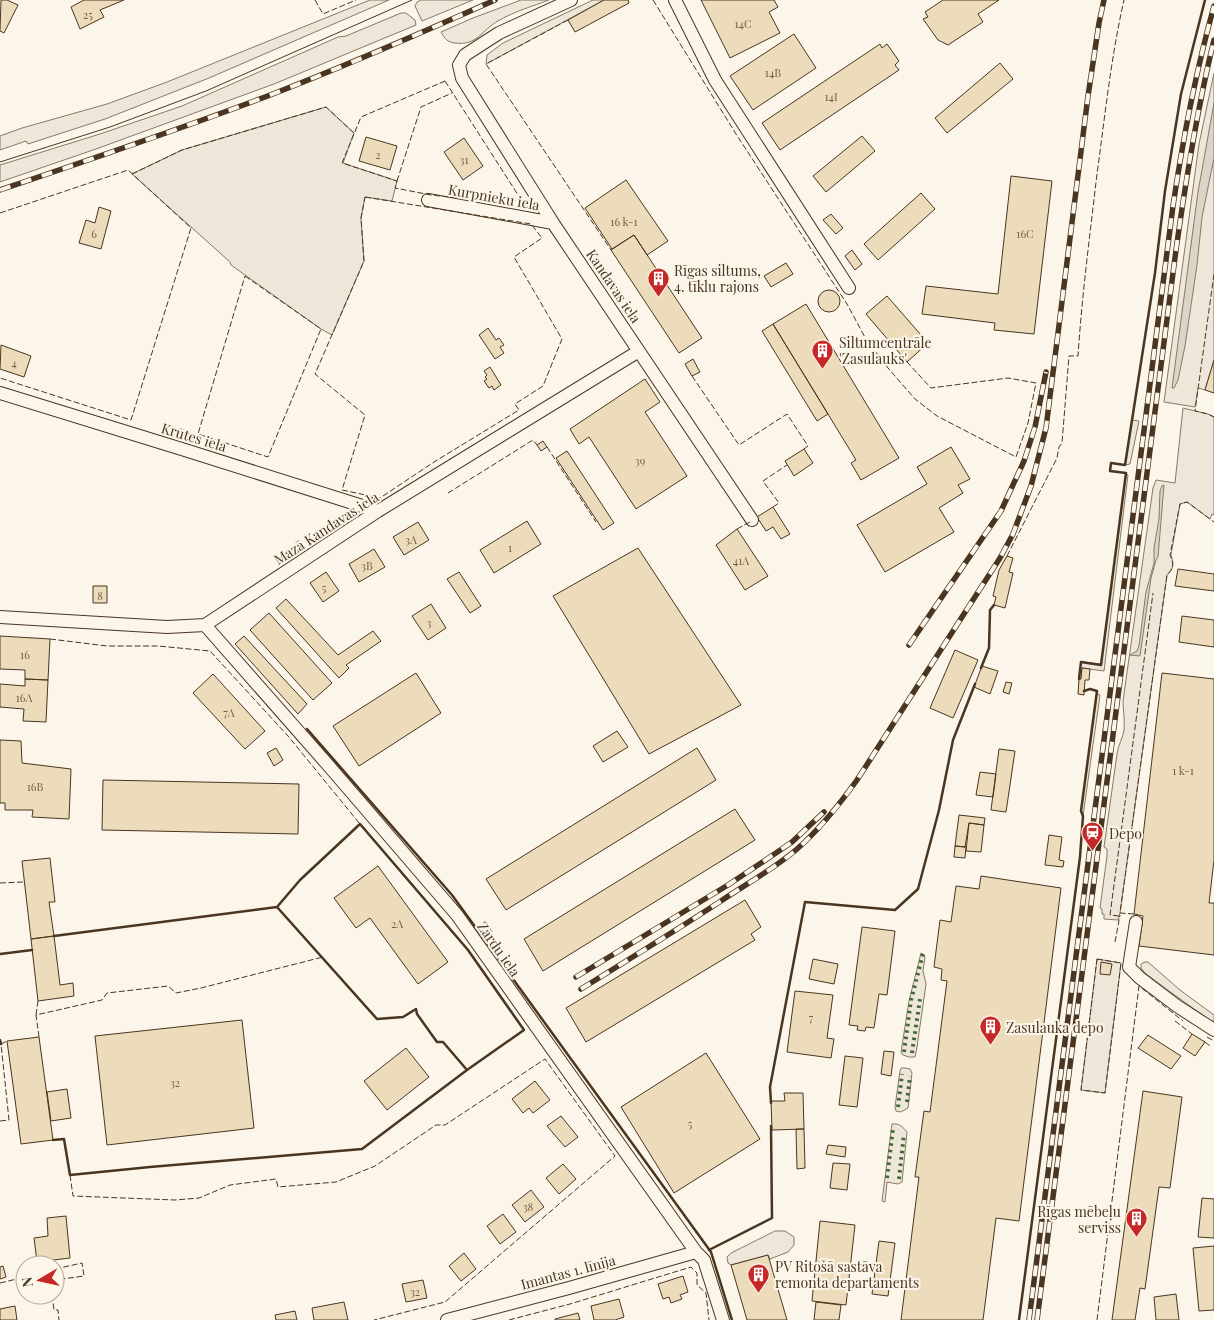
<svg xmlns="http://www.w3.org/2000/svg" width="1214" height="1320" font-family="'Playfair Display',serif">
  <rect width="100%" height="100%" fill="#fbf6e9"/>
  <path fill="#ede6d9" stroke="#887966" d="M370 0H389L209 78 105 119 28 144 26 141 0 150V136L22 128 107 104 167 82Z
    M421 0H473L422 21 415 6 417 2Z
    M521 0H549C533 6 513 12 498 21 482 30 477 46 455 43 447 42 445 39 441 32L473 18Z
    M593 0H604L486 64 487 55 503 43Z
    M401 13H406L415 20 416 25 274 84 96 149 0 182V165L100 134 182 106 338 37 346 36Z
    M1214 73V360L1205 390 1198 388 1195 407 1164 402 1199 144Z
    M326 107 354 133 343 163 397 181 392 201 365 197 361 218 364 261 332 335 321 329 231 265 230 262 132 174 182 150Z
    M1183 408 1208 414 1214 417V515L1212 514 1210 519 1187 502 1180 504 1171 555C1174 564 1174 568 1167 575L1120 913 1118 920 1104 919V914H1102V909L1100 908 1107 856V849L1104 847 1117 754C1118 745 1123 738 1124 730 1125 720 1123 710 1123 701L1153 488 1156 480 1175 483Z
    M1132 420 1139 421 1130 464 1125 465Z
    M1126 473 1128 475 1104 671 1082 668 1081 679H1079L1081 662 1101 664Z
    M1097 694 1100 695 1083 816 1081 811Z
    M921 953 923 954 925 957 923 971 926 984 917 1047 915 1057H909L903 1055 901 1052 909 1001Z
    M1097 959 1121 963 1105 1093 1081 1090Z
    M1145 962H1148L1180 990 1214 1015V1021H1211L1169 991 1145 973 1141 968V964Z
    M901 1068H905L910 1069 912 1073 908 1108 901 1112 896 1111 895 1107 900 1071Z
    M892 1124C899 1123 903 1127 907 1132L902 1182 898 1184 887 1182 885 1202 882 1201Z
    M775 1231H785L794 1237V1245L788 1252 770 1259 768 1255 731 1265 728 1263 727 1257 731 1253Z"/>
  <path fill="#dcd4c6" stroke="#887966" d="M1214 103V158L1202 217 1197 265 1185 346 1178 380 1174 388H1172L1198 192Z
    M1164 485 1158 557 1156 560 1151 578 1140 656 1130 655 1137 651 1139 646 1146 592 1154 563V548L1159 519 1160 491 1162 486Z"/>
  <path fill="#ecdcbc" stroke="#4a3520" d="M1 0H7L18 5 4 33 0 31Z
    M84 0H124L100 10 104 17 80 29 71 7Z
    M604 0H628L629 3 575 32 568 20Z
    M701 0H774L778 7 769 12 780 33 730 58Z
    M943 0H999L978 14 983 22 948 45 938 40 923 19 928 17 925 12Z
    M794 34 816 68 753 110 730 76Z
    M880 44 882 48 887 44 899 61 895 65 899 70 780 150 762 123Z
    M1000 63 1013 79 947 133 935 118Z
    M862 136 875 151 826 192 813 176Z
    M366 137 397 146 390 170 359 161Z
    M464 138 483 166 463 180 444 152Z
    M1011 176 1052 181 1034 334 994 330 995 323 922 314 926 286 998 294Z
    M626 180 668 241 647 255 634 235 612 249 585 208Z
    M921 193 935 209 878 260 864 244Z
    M99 207 111 211 101 249 79 243 86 220 95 223Z
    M831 214 843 228 836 234 823 220Z
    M634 235 702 338 679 353 611 250Z
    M852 250 862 264 855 270 845 256Z
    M786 263 793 274 771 287 764 276Z
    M818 301a11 11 0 1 1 22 0a11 11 0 1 1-22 0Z
    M887 296 928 343 907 362 866 314Z
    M806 304 899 458 861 480 851 463 856 460 773 324Z
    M773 324 828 414 817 421 762 331Z
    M488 328 496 340 499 338 504 345 500 347 504 353 495 359 479 335Z
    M1 345 31 356 24 377 0 369Z
    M693 359 700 372 692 376 685 364Z
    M1214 360V393L1205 390Z
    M490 367 501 385 494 390 492 386 489 388 484 381 487 379 485 377 487 375 484 371Z
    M645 379 660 402 645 412 687 476 636 509 589 437 579 444 570 429Z
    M543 441 547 447 541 451 537 445Z
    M951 447 970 479 958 485 963 493 939 508 954 532 885 572 857 525 927 484 917 467Z
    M804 449 813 463 794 476 785 461Z
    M567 451 614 523 603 530 556 458Z
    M773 507 790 534 781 539 773 527 766 531 757 517Z
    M527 521 541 544 494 573 480 550Z
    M418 522 429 540 404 555 393 537Z
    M737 529 768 576 745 590 716 545Z
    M638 548 741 705 649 754 553 596Z
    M374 549 385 567 359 582 349 564Z
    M1007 556 1013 558 1009 572 1013 573 1005 608 994 605 996 597 993 596 999 570Z
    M1178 569 1214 574V591L1175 586Z
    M326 572 339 591 323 602 310 583Z
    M459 572 481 606 470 613 447 579Z
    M93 586H107V603H93Z
    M286 599 338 655 373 631 381 641 346 665 349 668 339 678 276 608Z
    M431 604 446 628 428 640 412 616Z
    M269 613 332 683 313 700 250 630Z
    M1182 616 1214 620V647L1179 642Z
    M0 636 50 639 48 680 25 679V670L0 669Z
    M244 636 307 704 298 714 235 644Z
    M955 650 978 660 953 718 930 708Z
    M982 666 998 671 990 694 974 687Z
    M1082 668 1090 669 1089 680H1085L1084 695 1078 694 1079 679H1081Z
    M416 673 441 713 359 766 333 726Z
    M1162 673 1214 679V860L1209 903H1214V955L1139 946 1143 916 1134 914Z
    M213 674 265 731 245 749 193 693Z
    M25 679 48 680 46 722 23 721 24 709 0 707V684L25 686Z
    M1006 682 1012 683 1009 694 1003 692Z
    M617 731 628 747 603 762 593 746Z
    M0 740 21 741 22 763 71 769 69 819 32 817 33 810H5V803H0Z
    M276 748 283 760 274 766 267 753Z
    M697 748 716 780 506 910 486 879Z
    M999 749 1015 751 1006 812 991 810Z
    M980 772 996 774 993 797 976 795Z
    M103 780 299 784 298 834 102 830Z
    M735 809 755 840 543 971 524 939Z
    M959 815 985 818 984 825 969 823 965 847 955 846Z
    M969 823 984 825 981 852 966 851Z
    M1049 835 1062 837 1059 860 1064 861 1063 867 1045 865Z
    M955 846 966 847 965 858 954 857Z
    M50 858 55 902H49L54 936 31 939 22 861Z
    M378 866 448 962 418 984 370 918 356 928 334 898Z
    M981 876 1061 888 1019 1221 996 1218 983 1320H901L919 1177H915L924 1111 930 1112 947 981 941 980 942 969 934 967 940 920 951 922 956 886 979 889Z
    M745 900 761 927 751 934 755 940 586 1042 566 1008Z
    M862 927 895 931 887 995 879 994 874 1028 866 1027 865 1031 857 1030 858 1026 849 1025Z
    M54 936 60 985 73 983 74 996 38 1001 31 939Z
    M813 959 838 964 834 984 809 979Z
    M1101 962 1112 964 1110 975 1100 974Z
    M795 991 833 995 827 1038 834 1039 831 1058 787 1052Z
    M242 1020 254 1128 107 1145 95 1036Z
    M1192 1034 1205 1042 1195 1056 1183 1048Z
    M1148 1035 1181 1056 1171 1069 1138 1048Z
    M39 1037 53 1140 21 1144 7 1041Z
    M406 1048 429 1077 387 1110 364 1081Z
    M884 1051 894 1052 891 1076 881 1074Z
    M706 1053 760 1139 674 1193 621 1107Z
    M845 1056 863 1058 857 1107 839 1105Z
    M535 1081 550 1100 533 1113 529 1108 523 1113 512 1099Z
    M67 1089 71 1118 51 1121 47 1092Z
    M1143 1091 1182 1097 1170 1188 1159 1187 1145 1289 1140 1288 1135 1320H1112Z
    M784 1093H803L804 1129 772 1130 771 1101H785Z
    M561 1116 578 1137 565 1147 547 1126Z
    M796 1129H804L805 1168 797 1169Z
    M828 1145 846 1147 845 1157 826 1154Z
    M833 1163 850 1164 847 1190 830 1188Z
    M563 1164 576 1179 559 1194 546 1178Z
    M531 1190 544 1207 525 1222 512 1205Z
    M1202 1198 1214 1199V1238L1198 1237Z
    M503 1214 516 1232 500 1244 487 1226Z
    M66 1216 70 1258 37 1262 34 1238 48 1236 47 1218Z
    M820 1221 855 1225 846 1305 812 1301Z
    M879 1241 895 1243 888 1296 872 1294Z
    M1214 1246V1310L1199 1311 1193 1248Z
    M464 1253 476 1269 461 1281 449 1266Z
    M768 1255 787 1320H747L731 1265Z
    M3 1266 6 1277 0 1279V1267Z
    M683 1276 688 1292 680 1295 682 1299 671 1303 669 1297 663 1299 658 1284Z
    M423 1280 427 1298 406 1302 402 1284Z
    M1176 1294 1179 1320H1156L1154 1297Z
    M619 1299 624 1317 615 1320H594L591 1306Z
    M344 1302 348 1320H314L312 1308Z
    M816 1302 841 1305 839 1320H814Z
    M15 1306 17 1320H0V1309Z
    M295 1311 297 1320H276L275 1315Z
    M578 1313 580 1320H555V1319Z"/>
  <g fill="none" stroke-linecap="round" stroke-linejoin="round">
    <defs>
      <path id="minor" d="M571 0 499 33 465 55 459 65 462 78 553 223 752 520
        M675 0 715 80 849 288
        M428 200 553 223
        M0 393 185 450 378 511
        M0 617 167 627 205 625 378 511 639 351
        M205 625 328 765 457 915 696 1252 704 1260 723 1320
        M1136 922 1129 967 1140 978 1177 1006 1214 1030
        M447 1320 569 1288 696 1252"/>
    </defs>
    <use href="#minor" stroke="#4a3520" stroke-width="14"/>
    <use href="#minor" stroke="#fbf6e9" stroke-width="12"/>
    <path stroke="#4a3520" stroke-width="1" d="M0 162 110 127 206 91 412 0"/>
    <defs>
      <path id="rail" d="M0 190C89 160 177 130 265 97 343 67 419 34 495 0
        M909 645 1001 511 1024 461 1035 427 1046 372
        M576 977 728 885 773 855 792 842 824 812
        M581 989C628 960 675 931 721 901 746 884 774 869 797 849 820 829 839 805 857 780L1000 558 1013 534 1031 486 1046 428 1088 96 1099 23 1104 0
        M1029 1320 1173 206C1183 138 1196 71 1214 6
        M1037 1320 1176 250C1186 179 1197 109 1214 40"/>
    </defs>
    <use href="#rail" stroke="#4a3520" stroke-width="5.5"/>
    <use href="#rail" stroke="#fbf6e9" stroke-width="4" stroke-dasharray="11" stroke-linecap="butt"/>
    <path stroke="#436837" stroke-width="4" stroke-dasharray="2.5 4" stroke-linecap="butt" d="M904 1052 911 1000 923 954
      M912 1053 920 999
      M907 1102 910 1076
      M898 1107 902 1074
      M887 1178 893 1128
      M899 1179 904 1134"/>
    <path stroke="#4a3520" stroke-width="1" stroke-dasharray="6 2.5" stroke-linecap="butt" d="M315 0 323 14 356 0
      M653 0 736 134 847 304 867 341 888 368 915 399 937 416 1016 457 1028 423 1036 383 1008 378 931 388 907 362
      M568 20 486 64 611 250
      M445 81 520 198 510 204 431 195 395 188 397 181 342 163 361 117Z
      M132 174 182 150 326 107 354 133
      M397 181 421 107 452 93
      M365 197 531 224 542 238 514 257 562 339 543 386 515 404 519 410 434 462 380 498 342 490 365 415 315 374 364 261 361 218Z
      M0 213 128 170 191 228 131 420 0 378
      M1214 274 1195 411 1208 414 1214 417
      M245 276 321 329 268 457 198 434Z
      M692 376 739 445 787 414 808 446 804 449
      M547 447 596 522
      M448 493 533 440 537 445
      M773 507 779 503 763 481 787 465
      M737 529 750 522
      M1007 556 1057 458 1059 447 1062 443 1069 356H1078C1082 295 1090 234 1097 174 1105 116 1111 57 1124 0
      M50 639 107 646H158L210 651 288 736 360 824
      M0 883 23 882
      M1134 914 1120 913 1167 575C1174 568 1174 564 1170 555L1180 504 1187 502 1214 522
      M1119 916 1110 915 1153 593
      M1115 942 1120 915
      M1097 959 1121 963 1105 1093 1081 1090Z
      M36 1015 38 1001
      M1175 1021 1192 1034
      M39 1037 36 1015 102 1000 107 993 168 986 176 993 201 988 323 957
      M1207 1037 1214 1041
      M1205 1042 1210 1046
      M0 1121 9 1120 1 1044 7 1041
      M70 1175 73 1196 175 1200 199 1198 230 1185 276 1179 278 1187 336 1182 375 1166 436 1125H445L545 1059 615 1156 445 1302 374 1320
      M55 1269 82 1263 84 1276 55 1280
      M0 1283 25 1277
      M52 1295 54 1310H58L59 1320
      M509 1320 570 1304 691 1267 697 1273V1285L706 1293 709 1320
      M1097 1320 1139 986 1183 1021"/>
    <path stroke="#4a3520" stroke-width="2.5" d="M981 668 989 648 990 610 994 605
      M1079 679 1081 662 1101 665 1126 473 1110 471 1111 463 1125 465 1155 273 1165 191 1181 94 1205 0
      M307 729 452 895 711 1252 732 1320
      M54 936 277 907 300 880 360 824 468 950 524 1030 467 1070 443 1042H437L417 1014 416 1009 403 1017 377 1019 277 907
      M0 954 32 950
      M0 1040 1 1044
      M771 1103 770 1087 805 902 895 910 918 889 939 810 953 740 975 684
      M53 1140 64 1139 70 1175 150 1167 362 1149 467 1070
      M709 1250 772 1218 771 1126
      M1019 1320 1080 857 1083 816 1081 811 1097 691 1090 689 1084 691"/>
  </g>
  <defs>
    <symbol id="building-pin" viewBox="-11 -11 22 30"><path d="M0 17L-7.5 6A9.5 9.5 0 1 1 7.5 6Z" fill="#c62828" stroke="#fbf6e9"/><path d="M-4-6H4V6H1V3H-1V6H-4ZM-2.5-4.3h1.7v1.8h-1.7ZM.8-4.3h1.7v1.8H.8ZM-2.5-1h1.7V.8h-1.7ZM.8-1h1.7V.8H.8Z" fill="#fff"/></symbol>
    <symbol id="station-pin" viewBox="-11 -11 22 30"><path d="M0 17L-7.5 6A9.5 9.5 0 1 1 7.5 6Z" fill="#c62828" stroke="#fbf6e9"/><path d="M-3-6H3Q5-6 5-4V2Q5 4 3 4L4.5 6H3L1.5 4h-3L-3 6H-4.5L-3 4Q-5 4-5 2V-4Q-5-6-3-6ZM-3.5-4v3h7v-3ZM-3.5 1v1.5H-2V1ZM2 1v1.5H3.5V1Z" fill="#fff"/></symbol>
  </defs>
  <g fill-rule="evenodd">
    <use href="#building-pin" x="646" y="266" width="25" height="34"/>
    <use href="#building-pin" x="810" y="338" width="25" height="34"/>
    <use href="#station-pin" x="1080" y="820" width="25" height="34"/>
    <use href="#building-pin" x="978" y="1014" width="25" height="34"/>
    <use href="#building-pin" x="1124" y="1206" width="25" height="34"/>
    <use href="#building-pin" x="746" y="1262" width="25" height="34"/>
  </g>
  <g text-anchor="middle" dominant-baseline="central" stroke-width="4" stroke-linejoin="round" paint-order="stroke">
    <g font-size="11" fill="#725f47">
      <text x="88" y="14">25</text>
      <text x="743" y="23">14C</text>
      <text x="773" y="72">14B</text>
      <text x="831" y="96">14I</text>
      <text x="378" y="154">2</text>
      <text x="464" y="159">31</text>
      <text x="624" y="221">16 k-1</text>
      <text x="94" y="233">6</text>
      <text x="1025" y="233">16C</text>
      <text x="14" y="362">4</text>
      <text x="640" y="460">39</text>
      <text x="411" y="539">3A</text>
      <text x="510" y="547">1</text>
      <text x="741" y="560">41A</text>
      <text x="367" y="565">3B</text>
      <text x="324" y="587">5</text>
      <text x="100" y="595">8</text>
      <text x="429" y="622">3</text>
      <text x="25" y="654">16</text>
      <text x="24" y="697">16A</text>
      <text x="229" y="712">7A</text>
      <text x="1183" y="770">1 k-1</text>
      <text x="35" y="786">16B</text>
      <text x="397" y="923">2A</text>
      <text x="811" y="1017">7</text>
      <text x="175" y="1082">32</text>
      <text x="690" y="1123">5</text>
      <text x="528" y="1206">38</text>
      <text x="415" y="1291">32</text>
    </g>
    <g font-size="14" fill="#4a3520" stroke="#fbf6e9">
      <text transform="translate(494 197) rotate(10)">Kurpnieku iela</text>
      <text transform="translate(614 286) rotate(56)">Kandavas iela</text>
      <text transform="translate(194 437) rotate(17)">Krūtes iela</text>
      <text transform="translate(326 528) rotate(-33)">Mazā Kandavas iela</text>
      <text transform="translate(499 949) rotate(55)">Zārdu iela</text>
      <text transform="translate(568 1272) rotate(-15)">Imantas 1. līnija</text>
    </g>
    <g font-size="14" fill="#4a3520" stroke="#fbf6e9" text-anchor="start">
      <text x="674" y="270">Rīgas siltums,<tspan x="674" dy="16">4. tīklu rajons</tspan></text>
      <text x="839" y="342">Siltumcentrāle<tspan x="839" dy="16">'Zasulauks'</tspan></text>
      <text x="1109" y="833">Depo</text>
      <text x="1006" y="1027">Zasulauka depo</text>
      <text x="1121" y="1211" text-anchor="end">Rīgas mēbeļu<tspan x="1121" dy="16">serviss</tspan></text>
      <text x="775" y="1266">PV Ritošā sastāva<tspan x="775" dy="16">remonta departaments</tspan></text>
    </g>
  </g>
  <g transform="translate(40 1280) rotate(261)"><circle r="24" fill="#fbf6e9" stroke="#b4a999"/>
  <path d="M0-4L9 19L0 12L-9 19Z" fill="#c62828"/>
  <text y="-8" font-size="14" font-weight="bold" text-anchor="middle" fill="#4a3520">N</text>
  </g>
</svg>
